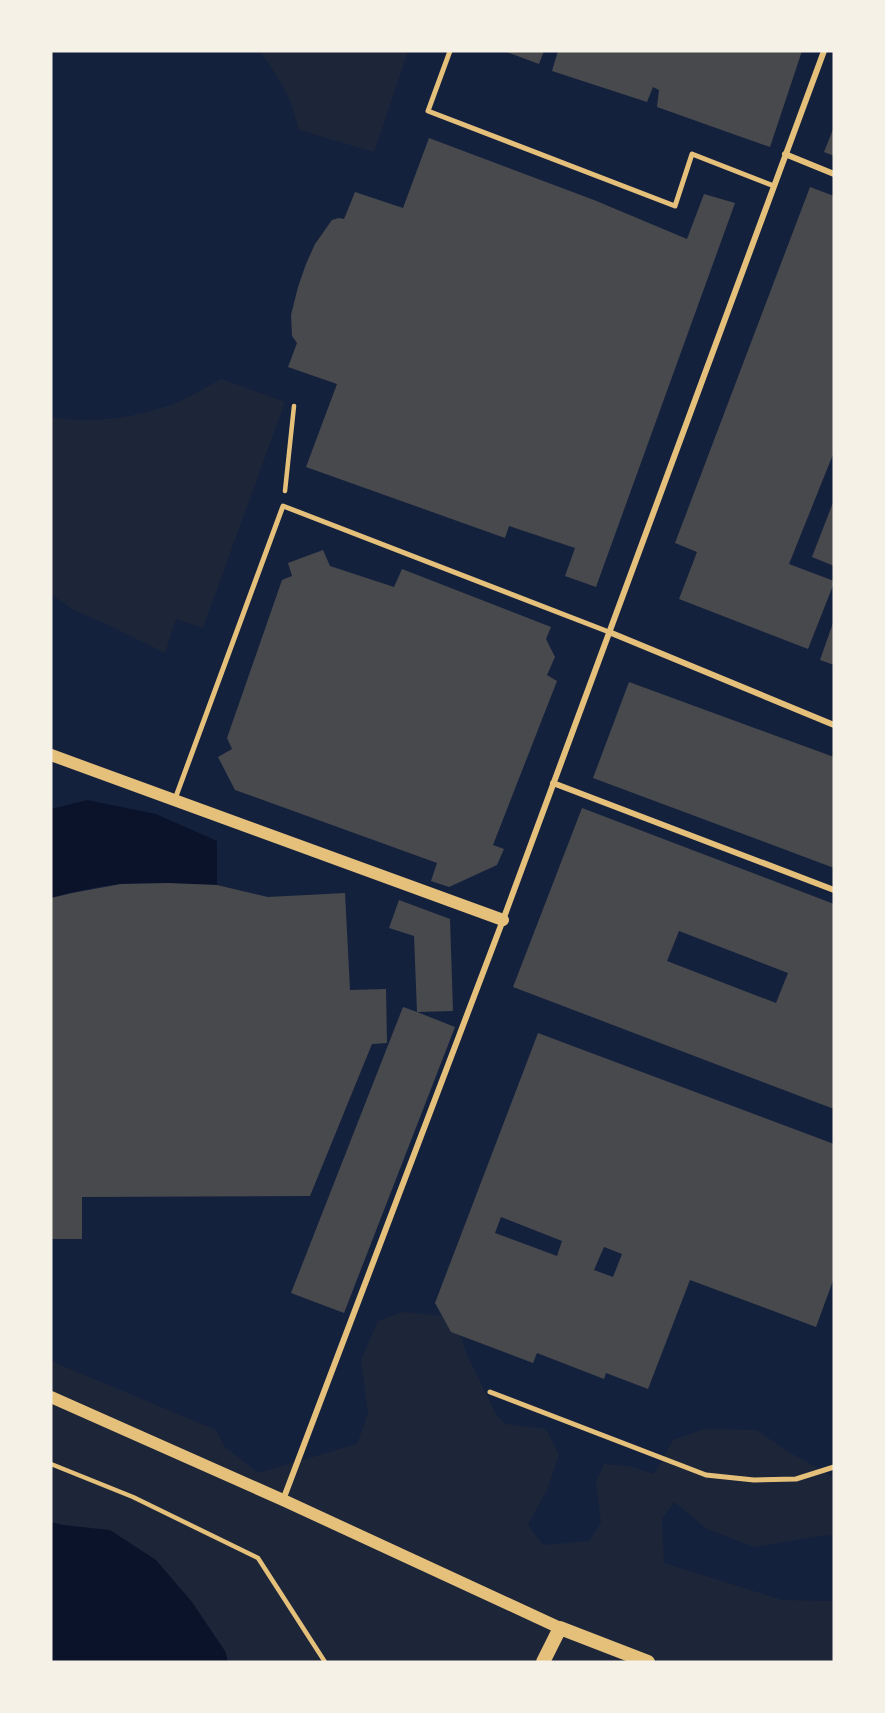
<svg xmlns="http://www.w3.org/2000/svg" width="885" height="1713" font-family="'Roboto Condensed',sans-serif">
  <rect width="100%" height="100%" fill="#14213d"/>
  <path fill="#1d2539" d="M260 51H408L374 152 299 130 290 100 275 73Z
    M221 379 285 402 203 628 176 619 165 653 104 623 75 611 51 594V417C92 424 137 418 176 403 192 396 206 387 221 379Z
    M402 1312 442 1316 460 1335 468 1357 496 1414 505 1424 546 1429 559 1455 547 1490 528 1525 543 1545 589 1541 601 1523 596 1482 604 1464 629 1466 654 1474 673 1440 704 1429 757 1430 785 1450 834 1477V1535L819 1536 754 1547 707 1529 674 1502 662 1519 664 1563 782 1600 834 1601V1662H51V1361L216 1430 224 1446 258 1473 357 1444 368 1413 361 1360 378 1321Z"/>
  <path fill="#0b132b" d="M87 800 156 814 217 841V885C185 884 153 882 122 884 98 886 74 892 51 898V809Z
    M51 1522 63 1525 110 1530 156 1560 192 1602 225 1651 228 1662H51Z"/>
  <path fill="#48494c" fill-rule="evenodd" d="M504 51H544L539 64Z
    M558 51H802L770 147 657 107 659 90 653 87 647 102 552 71Z
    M834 127V156L824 152Z
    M429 138 594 200 687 239 704 194 735 203 596 587 565 576 575 548 509 526 505 538 306 467 337 384 288 367 297 343 292 336 291 315 298 287 306 264 315 244 332 220 339 218 344 219 355 192 403 208Z
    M810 187 834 196V452L789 564 834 581V583L808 649 679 599 697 552 675 543Z
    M834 500V566L812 557Z
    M323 550 330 566 394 587 402 569 551 627 546 639 555 657 547 675 557 681 493 845 504 849 497 865 449 887 431 881 437 863 235 790 218 757 232 749 227 738 282 580 292 576 288 563Z
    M834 620V665L820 660Z
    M629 682 834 757V868L593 778Z
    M582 808 834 904V1109L513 987ZM679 931 788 973 776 1003 667 961Z
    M168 883 217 885 268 897 345 893 350 990 386 989 387 1043 372 1044 310 1196 82 1197V1239H51V898L72 893 121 884Z
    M399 900 450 919 453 1011 417 1012 455 1027 344 1313 291 1293 403 1007 417 1012 414 936 389 928Z
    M538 1033 834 1144V1278L816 1327 690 1280 648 1389 606 1373 604 1379 537 1353 533 1363 451 1332 435 1303ZM501 1217 562 1241 557 1256 495 1233ZM604 1247 622 1254 613 1277 594 1270Z"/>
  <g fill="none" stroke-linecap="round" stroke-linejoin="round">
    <path stroke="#e5c07b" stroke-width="4.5" d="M285 491 294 406
      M51 1464 133 1497 258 1558 325 1662"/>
    <path stroke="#e5c07b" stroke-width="5" d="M450 51 428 111 675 206 692 154 774 186
      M175 799 283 506 609 632
      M490 1392 706 1475 754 1480 796 1479 834 1467"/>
    <path stroke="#e5c07b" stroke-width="6" d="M785 154 834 174
      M609 632 834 725
      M553 783 834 890
      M283 1500 503 920 824 51"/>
    <path stroke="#e5c07b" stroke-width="12" d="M51 755 503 920
      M51 1397 283 1500 560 1628"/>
    <path stroke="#e5c07b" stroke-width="14" d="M543 1662 560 1628 648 1662"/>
  </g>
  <rect width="885" height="1713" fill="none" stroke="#f6f1e7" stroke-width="105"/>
</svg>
